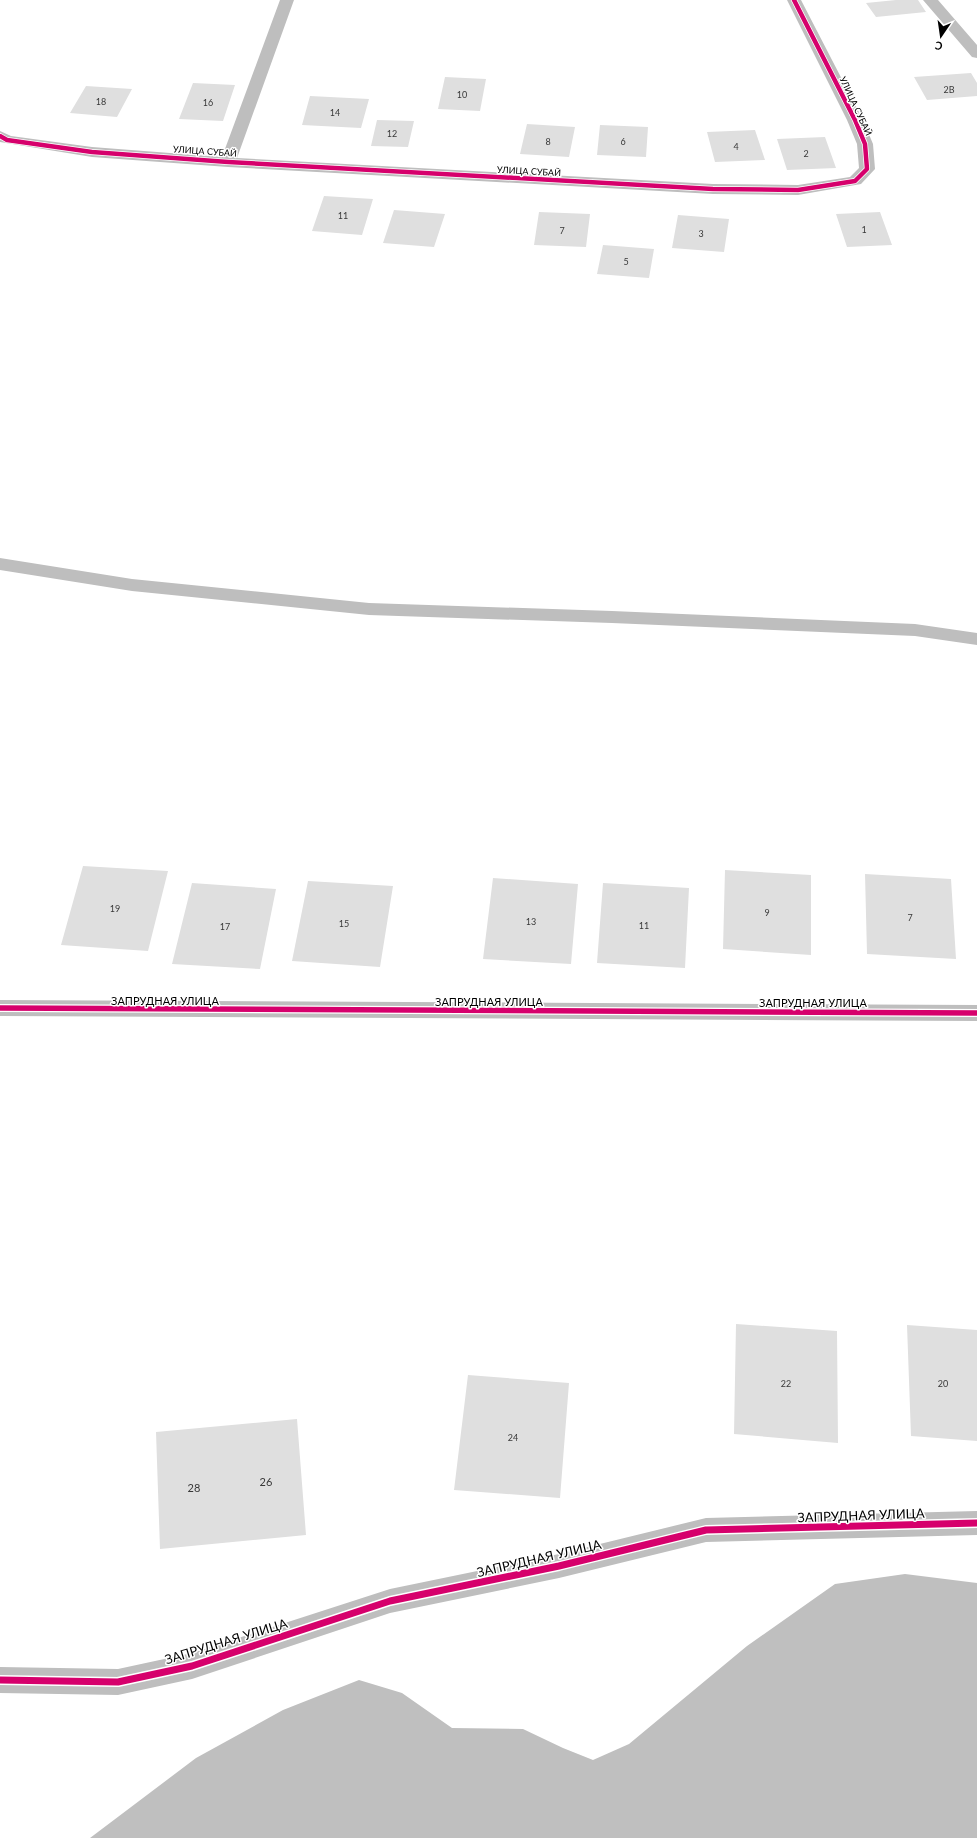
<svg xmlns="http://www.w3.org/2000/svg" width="977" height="1838" font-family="Lato,sans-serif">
  <rect width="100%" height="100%" fill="#fff"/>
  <path fill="#bfbfbf" d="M905 1574 977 1583V1838H90L196 1758 283 1710 359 1680 402 1693 452 1728 523 1729 563 1748 593 1760 629 1744 747 1646 835 1584Z"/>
  <path fill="#dfdfdf" d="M896 0H918L926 12 876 17 866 3Z
    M971 73 977 83V96L927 100 914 77Z
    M445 77 486 79 480 111 438 109Z
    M193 83 235 85 223 121 179 119Z
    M86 86 132 89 117 117 70 113Z
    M310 96 369 99 361 128 302 125Z
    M377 120 414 121 408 147 371 146Z
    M527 124 575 127 569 157 520 154Z
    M600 125 648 127 646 157 597 155Z
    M755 130 765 160 715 162 707 132Z
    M825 137 836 168 787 170 777 139Z
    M324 196 373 199 362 235 312 231Z
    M394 210 445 214 434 247 383 243Z
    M539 212 590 214 586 247 534 245Z
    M880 212 892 245 847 247 836 214Z
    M678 215 729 219 724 252 672 248Z
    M603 245 654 249 649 278 597 274Z
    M83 866 168 871 148 951 61 945Z
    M725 870 811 875V955L723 949Z
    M865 874 951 879 956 959 867 954Z
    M493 878 578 884 571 964 483 959Z
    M308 881 393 886 380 967 292 961Z
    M192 883 276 889 260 969 172 964Z
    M603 883 689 888 685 968 597 963Z
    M736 1324 837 1331 838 1443 734 1434Z
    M907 1325 977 1330V1441L911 1436Z
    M468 1375 569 1383 560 1498 454 1490Z
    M297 1419 306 1535 160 1549 156 1432Z"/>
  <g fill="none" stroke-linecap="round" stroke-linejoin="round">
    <path fill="#bebebe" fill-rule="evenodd" d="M280 0H294L237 158 713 184 798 185 850 177 859 168 857 144 847 120 787 0H801L863 120 873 144 875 169 861 184 798 195 713 194 228 167 92 157 0 142V131L11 136 92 147 222 157Z
      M923 0H938L977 45V58L972 57Z
      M0 558 132 579 369 603 612 611 915 624 977 633V645L915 636 612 623 369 615 132 591 0 570Z
      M0 1000 977 1005V1021L0 1016Z
      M977 1511V1535L706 1542 559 1578 390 1613 192 1679 118 1695 0 1693V1667L118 1669 192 1653 390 1589 559 1554 706 1518Z"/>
    <defs>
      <path id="cycleway-far2" d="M0 136 7 140 92 152 228 162 713 189 798 190 855 181 867 169 865 144 855 120 794 0"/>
      <path id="cycleway-far1" d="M0 1008 977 1013"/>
      <path id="cycleway" d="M0 1680 118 1682 192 1666 390 1601 559 1566 706 1530 977 1523"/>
    </defs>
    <use href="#cycleway-far2" stroke="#fff" stroke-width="6"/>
    <use href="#cycleway-far1" stroke="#fff" stroke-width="8"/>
    <use href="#cycleway" stroke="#fff" stroke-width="10"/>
    <use href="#cycleway-far2" stroke="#d6006c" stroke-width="4.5"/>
    <use href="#cycleway-far1" stroke="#d6006c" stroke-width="5.5"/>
    <use href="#cycleway" stroke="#d6006c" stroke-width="7"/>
  </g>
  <g text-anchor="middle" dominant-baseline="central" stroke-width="3" stroke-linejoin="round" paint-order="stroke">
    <g font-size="9" fill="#383838">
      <text x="949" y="89">2В</text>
      <text x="462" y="94">10</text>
      <text x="101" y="101">18</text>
      <text x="208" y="102">16</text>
      <text x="335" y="112">14</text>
      <text x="392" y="133">12</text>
      <text x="548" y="141">8</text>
      <text x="623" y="141">6</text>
      <text x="736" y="146">4</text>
      <text x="806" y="153">2</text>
      <text x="343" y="215">11</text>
      <text x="864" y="229">1</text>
      <text x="562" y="230">7</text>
      <text x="701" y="233">3</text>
      <text x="626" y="261">5</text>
      <text x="115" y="908">19</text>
      <text x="767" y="912">9</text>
      <text x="910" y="917">7</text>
      <text x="531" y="921">13</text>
      <text x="344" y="923">15</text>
      <text x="644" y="925">11</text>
      <text x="225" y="926">17</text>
      <text x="786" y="1383">22</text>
      <text x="943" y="1383">20</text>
      <text x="513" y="1437">24</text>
    </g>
    <g font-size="9" fill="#000" stroke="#fff">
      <text transform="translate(856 106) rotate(65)">УЛИЦА СУБАЙ</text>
      <text transform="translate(205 151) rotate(4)">УЛИЦА СУБАЙ</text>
      <text transform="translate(529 171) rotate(3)">УЛИЦА СУБАЙ</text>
    </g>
    <g font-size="11" fill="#000" stroke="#fff">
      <text x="165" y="1000">ЗАПРУДНАЯ УЛИЦА</text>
      <text x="489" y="1001">ЗАПРУДНАЯ УЛИЦА</text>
      <text x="813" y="1002">ЗАПРУДНАЯ УЛИЦА</text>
    </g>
    <g font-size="11" fill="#383838">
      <text x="266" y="1481">26</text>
      <text x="194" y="1487">28</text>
    </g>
    <g font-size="13" fill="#000" stroke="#fff">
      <text transform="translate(861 1515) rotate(-2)">ЗАПРУДНАЯ УЛИЦА</text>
      <text transform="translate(539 1558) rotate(-13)">ЗАПРУДНАЯ УЛИЦА</text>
      <text transform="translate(226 1641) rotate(-17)">ЗАПРУДНАЯ УЛИЦА</text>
    </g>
  </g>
  <g transform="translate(941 36) rotate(193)" stroke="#ffffff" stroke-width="3" paint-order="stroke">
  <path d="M0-3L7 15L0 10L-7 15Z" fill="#000000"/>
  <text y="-6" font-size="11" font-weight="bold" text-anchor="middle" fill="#000000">С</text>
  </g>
</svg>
